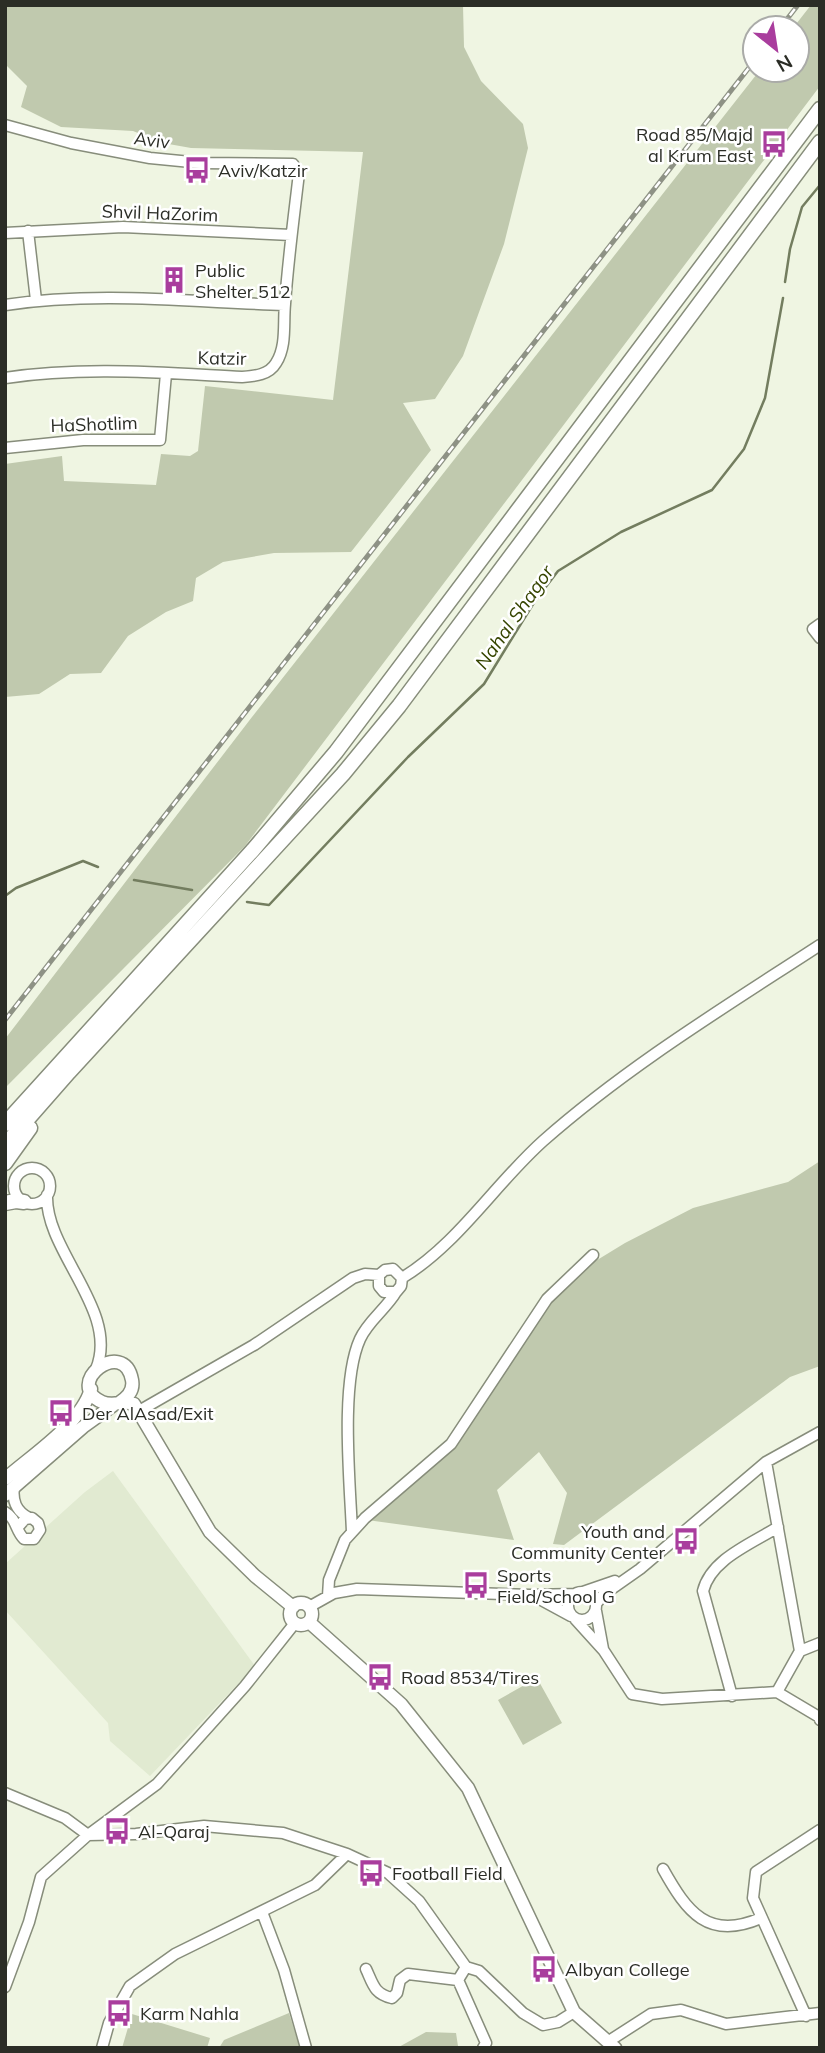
<svg xmlns="http://www.w3.org/2000/svg" width="825" height="2053" font-family="Mulish,sans-serif">
  <rect width="100%" height="100%" fill="#eff5e2"/>
  <path fill="#e1ead1" d="M113 1471 255 1666 150 1776 110 1741 108 1723 5 1610V1564L85 1492Z"/>
  <path fill="#c0c9ae" d="M5 5H463L464 47 481 81 523 124 528 148 504 244 463 356 435 399 403 403 431 450 351 552 274 553 223 562 196 578 193 601 166 612 128 636 101 673 70 674 39 694 5 697V464L62 456 64 481 156 485 161 454 190 456 198 451 205 386 333 400 363 152 191 148 163 143 133 131 61 127 21 107 27 86 5 64Z
    M811 5H820V86L245 846 5 1088V1039L252 717 760 70H797V28H793Z
    M820 1161V1366L790 1377 564 1545 553 1544 567 1493 539 1452 497 1490 514 1540 367 1520 458 1435 551 1300 589 1265 625 1243 693 1208 788 1182Z
    M537 1678 562 1723 523 1745 498 1700Z
    M289 2013 300 2048H219L224 2040Z
    M132 2014 210 2038 207 2048H122Z
    M426 2032 456 2033 458 2046 397 2048Z"/>
  <g fill="none" stroke-linecap="round" stroke-linejoin="round">
    <path stroke="#737d5f" stroke-width="2.5" d="M785 282 790 249 802 207 820 185
      M134 880 192 890
      M5 896 16 888 83 861 98 867
      M247 902 269 905 408 757 484 684 535 601 558 571 621 532 712 490 744 449 765 398 783 298"/>
    <defs>
      <path id="minor" d="M5 125 71 143 150 158 201 163 293 164 299 173C294 216 288 260 285 304 283 323 287 346 276 363 269 375 255 376 242 377 163 373 84 366 5 378
        M28 231 36 300
        M5 233 123 227 291 235
        M5 305C97 291 192 302 284 305
        M5 448 83 440H160L166 374
        M820 624 813 629 820 638
        M14 1186a18 18 0 1 1 36 0a18 18 0 1 1-36 0Z
        M47 1195C45 1252 120 1311 96 1369
        M402 1278C458 1244 494 1185 543 1141 628 1066 725 1007 820 945
        M139 1411 254 1345 353 1278 365 1274 379 1275 385 1270 393 1269 402 1278 401 1286 396 1292H384L379 1286V1275
        M766 1462 800 1651
        M14 1487C12 1501 16 1511 29 1518
        M5 1512C17 1519 15 1530 24 1539H34L40 1530 38 1523 32 1518 25 1519 18 1527
        M352 1532C350 1482 340 1383 360 1339 368 1321 386 1309 396 1292
        M568 1606a14 14 0 1 1 28 0a14 14 0 1 1-28 0Z
        M583 1592 615 1581
        M328 1596 329 1580 345 1540 365 1518 451 1444 547 1299 593 1255
        M536 1597 571 1616
        M596 1604 603 1595 640 1569 766 1462 820 1432
        M309 1607 334 1593 357 1589 530 1595 576 1594
        M596 1611 603 1649
        M575 1619 604 1651 632 1694 662 1699 777 1692 819 1717 820 1720
        M777 1692 800 1651 820 1643
        M732 1696 703 1591C711 1559 751 1544 778 1527
        M5 1793 65 1818 88 1835 157 1784 245 1686 295 1623
        M663 1869C687 1912 708 1941 761 1918
        M262 1912 284 1970 306 2048
        M366 1969C373 1984 374 1994 392 1998L397 1993 400 1980 408 1974 458 1980
        M5 1987 29 1922 41 1877 88 1835 136 1834 204 1826 283 1833 347 1854 388 1873 419 1901 466 1967
        M806 2016 753 1898 756 1872 820 1830
        M609 2041 651 2014 681 2010 726 2024 820 2013
        M102 2048 109 2023 130 1986 175 1954 315 1885 347 1854
        M483 2048 486 2043 458 1980 466 1967 479 1971 523 2013 543 2025 558 2022 574 2012"/>
      <path id="major" d="M120 1402C128 1397 134 1390 132 1380 124 1336 62 1384 102 1402 113 1407 123 1400 134 1404L210 1532 255 1576 293 1607
        M5 1479C32 1455 81 1424 91 1389
        M5 1495 83 1427 115 1404
        M290 1614a11 11 0 1 1 22 0a11 11 0 1 1-22 0Z
        M309 1622 401 1704 468 1788 574 2012 615 2048"/>
      <path id="highway" d="M5 1124 253 850 336 752 820 109
        M5 1145 69 1072 343 774 399 706 820 142
        M5 1163 30 1128
        M5 1203 16 1201 24 1202"/>
    </defs>
    <use href="#minor" stroke="#878d7b" stroke-width="13"/>
    <use href="#major" stroke="#878d7b" stroke-width="15"/>
    <use href="#highway" stroke="#878d7b" stroke-width="17"/>
    <use href="#minor" stroke="#fff" stroke-width="10"/>
    <use href="#major" stroke="#fff" stroke-width="12"/>
    <use href="#highway" stroke="#fff" stroke-width="14"/>
    <defs>
      <path id="rail" d="M780 28 798 5
        M5 1020 755 60"/>
    </defs>
    <use href="#rail" stroke="#8e9285" stroke-width="5"/>
    <use href="#rail" stroke="#fff" stroke-width="2.5" stroke-dasharray="8" stroke-linecap="butt"/>
  </g>
  <defs>
    <symbol id="bus-bare" viewBox="-9 -9 18 18"><path d="M-5-6H5V4H4V6H2V4H-2V6H-4V4H-5ZM-3.5-4V0h7V-4ZM-3.5 1.2v1.5H-2V1.2ZM2 1.2v1.5H3.5V1.2Z" fill="#a93d9d" stroke="#fff" stroke-width="2.5" paint-order="stroke"/></symbol>
    <symbol id="building-bare" viewBox="-9 -9 18 18"><path d="M-4-6H4V6H1V3H-1V6H-4ZM-2.5-4.3h1.7v1.8h-1.7ZM.8-4.3h1.7v1.8H.8ZM-2.5-1h1.7V.8h-1.7ZM.8-1h1.7V.8H.8Z" fill="#a93d9d" stroke="#fff" stroke-width="2.5" paint-order="stroke"/></symbol>
  </defs>
  <g fill-rule="evenodd">
    <use href="#bus-bare" x="755" y="125" width="38" height="38"/>
    <use href="#bus-bare" x="178" y="151" width="38" height="38"/>
    <use href="#building-bare" x="155" y="261" width="38" height="38"/>
    <use href="#bus-bare" x="42" y="1394" width="38" height="38"/>
    <use href="#bus-bare" x="667" y="1522" width="38" height="38"/>
    <use href="#bus-bare" x="457" y="1566" width="38" height="38"/>
    <use href="#bus-bare" x="361" y="1658" width="38" height="38"/>
    <use href="#bus-bare" x="98" y="1812" width="38" height="38"/>
    <use href="#bus-bare" x="352" y="1854" width="38" height="38"/>
    <use href="#bus-bare" x="525" y="1950" width="38" height="38"/>
    <use href="#bus-bare" x="100" y="1994" width="38" height="38"/>
  </g>
  <g text-anchor="middle" dominant-baseline="central" stroke-width="5" stroke-linejoin="round" paint-order="stroke">
    <g font-size="18" fill="#2b2d26" stroke="#fff" text-anchor="start">
      <text x="753" y="134" text-anchor="end">Road 85/Majd<tspan x="753" dy="21">al Krum East</tspan></text>
      <text x="218" y="170">Aviv/Katzir</text>
      <text x="195" y="270">Public<tspan x="195" dy="21">Shelter 512</tspan></text>
      <text x="82" y="1413">Der AlAsad/Exit</text>
      <text x="665" y="1531" text-anchor="end">Youth and<tspan x="665" dy="21">Community Center</tspan></text>
      <text x="497" y="1575">Sports<tspan x="497" dy="21">Field/School G</tspan></text>
      <text x="401" y="1677">Road 8534/Tires</text>
      <text x="138" y="1831">Al-Qaraj</text>
      <text x="392" y="1873">Football Field</text>
      <text x="565" y="1969">Albyan College</text>
      <text x="140" y="2013">Karm Nahla</text>
    </g>
    <g font-size="18" fill="#2b2d26" stroke="#fff">
      <text transform="translate(152 140) rotate(8)">Aviv</text>
      <text transform="translate(160 213) rotate(2)">Shvil HaZorim</text>
      <text transform="translate(222 358) rotate(1)">Katzir</text>
      <text transform="translate(94 424) rotate(-2)">HaShotlim</text>
    </g>
    <g font-size="19" font-style="italic" fill="#364501" stroke="#fff">
      <text transform="translate(514 617) rotate(-55)">Nahal Shagor</text>
    </g>
  </g>
  <rect width="825" height="2053" fill="none" stroke="#2b2d26" stroke-width="14"/>
  <g transform="translate(776 49) rotate(150)"><circle r="33" fill="#ffffff" stroke="#aaaba8" stroke-width="2"/>
  <path d="M0-5L12 26L0 18L-12 26Z" fill="#a93d9d"/>
  <text y="-10" font-size="19" font-weight="bold" text-anchor="middle" fill="#2b2d26">N</text>
  </g>
</svg>
